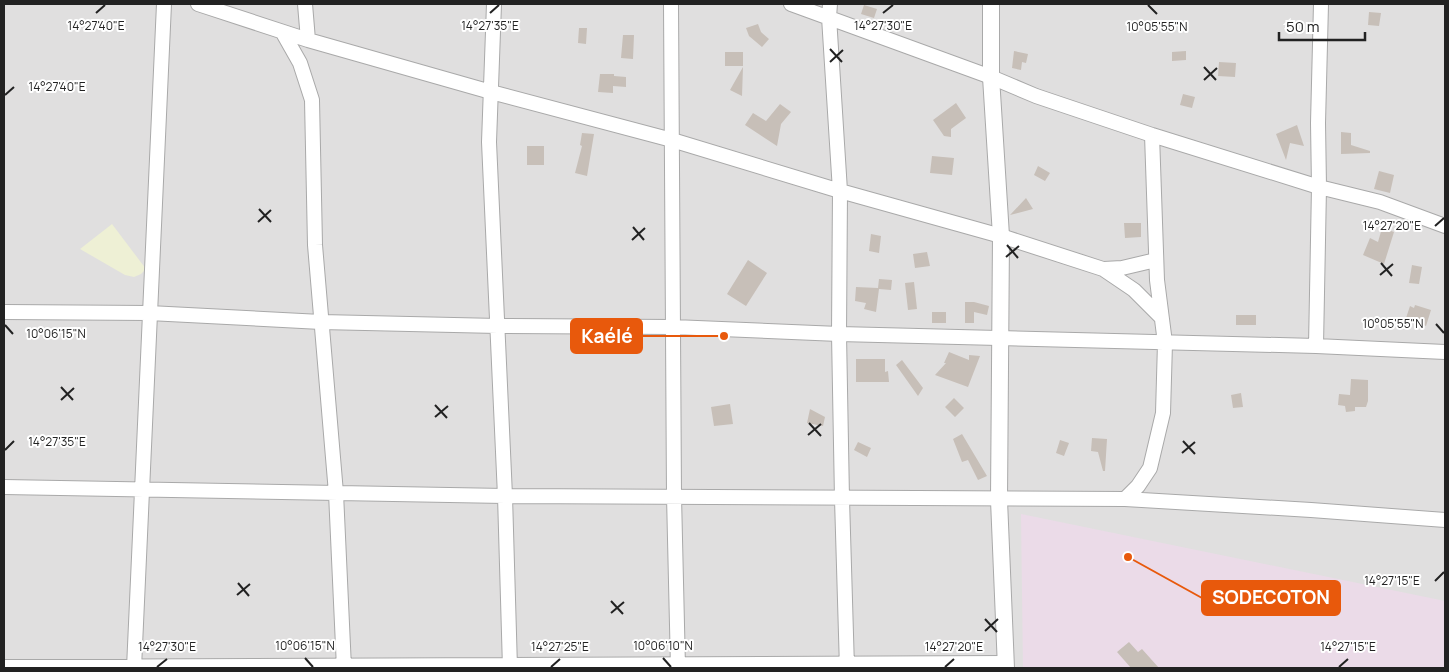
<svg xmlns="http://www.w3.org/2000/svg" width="1449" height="672" font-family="Manrope,sans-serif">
  <rect width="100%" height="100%" fill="#f2efe9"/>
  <path fill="#e0dfdf" d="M4 4H1445V668H4Z"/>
  <path fill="#ebdbe8" d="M1021 514 1445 601V668H1023Z"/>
  <path fill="#eef0d5" d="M112 224 146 269 141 274 134 277 125 275 80 249Z"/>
  <path fill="#c7bfb8" d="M864 5 877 9 874 18 861 14Z
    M1369 12 1381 13 1379 26 1368 25Z
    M758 24 761 32 769 39 762 47 749 36 746 28Z
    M579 28H587L586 44 578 43Z
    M623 35H634L633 59 621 58Z
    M1014 51 1028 54 1026 63 1022 62 1021 70 1012 68Z
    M1186 51V60L1172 61V52Z
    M725 52H743V66H725Z
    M1219 62 1236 63 1235 77 1218 76Z
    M743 67 742 96 730 90Z
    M600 74H614V76L626 77V87L613 86V93L598 92Z
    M1183 94 1195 97 1192 108 1180 105Z
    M956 103 966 118 951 129V137L944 136 933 120Z
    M780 104 791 112 781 124 777 146 745 125 753 113 766 121Z
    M1297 125 1304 146 1290 143 1286 160 1276 134Z
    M1341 132 1351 133V145L1370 151V153L1341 154Z
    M582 133 594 134 587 176 575 173 582 146 580 145Z
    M527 146H544V165H527Z
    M932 156 954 158 952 175 930 173Z
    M1038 166 1050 173 1045 181 1034 175Z
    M1379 171 1394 175 1390 193 1374 189Z
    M1026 198 1033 209 1010 215Z
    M1124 223H1141V237L1125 238Z
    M1382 228 1394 232 1384 264 1363 255 1370 238 1378 242Z
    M871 234 881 236 879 253 869 251Z
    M927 252 930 266 915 268 913 254Z
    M748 260 767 273 746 306 727 294Z
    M1412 265 1422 267 1419 284 1409 283Z
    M879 279 892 280 891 290 879 289 876 312 864 309 866 303 855 301 856 287 878 288Z
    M914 282 917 309 908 310 905 283Z
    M965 302H974L989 306 987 315 974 312V323H965Z
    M1415 305 1431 310 1426 326 1406 318 1410 306 1414 308Z
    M932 312H946V323H932Z
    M1236 315H1256V325H1236Z
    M949 352 969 360V355L980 356 968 387 935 375 946 363H944Z
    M856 359H885V372L888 371 889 382H856Z
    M902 360 923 388 918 396 896 365Z
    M1351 379 1368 380V401L1366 407H1355V411L1346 412 1345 406 1338 405 1339 394 1350 395Z
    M1241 393 1243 407 1233 408 1231 395Z
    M954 398 964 408 955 417 945 407Z
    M730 404 733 424 714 426 711 407Z
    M810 409 825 417 823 426 807 423Z
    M962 434 987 476 978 480 968 460 962 462 953 439Z
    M1092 438 1107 439 1105 471H1103L1098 452 1091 451Z
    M1060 440 1069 443 1064 456 1056 453Z
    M858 442 871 448 867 457 854 450Z
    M1129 642 1138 652 1142 649 1159 668H1131L1117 652Z"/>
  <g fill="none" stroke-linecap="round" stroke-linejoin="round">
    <defs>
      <path id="minor" d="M198 4 308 40 491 92 672 140 840 191 1001 236 1103 269 1134 290 1161 317
        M305 4 308 40
        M494 4 489 142 505 496 510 668
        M671 4 674 496 678 668
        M791 4 991 77 1036 96 1152 135 1319 187 1380 202 1445 226
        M830 4 829 17 840 191 839 334 842 499 847 668
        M283 33 300 63 312 100 315 245 336 493 344 668
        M1104 269 1122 268 1156 260
        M4 312 149 313 321 322 498 326 673 327 839 334 1316 346 1445 352
        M1316 346 1319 187 1318 123 1321 4
        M4 487 505 496 1125 499 1311 510 1445 520
        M1125 499 1138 486 1150 468 1163 413 1165 343 1157 280 1152 135
        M4 667 1006 663
        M134 668 164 4"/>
      <path id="tertiary" d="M991 4V77L1001 236 999 500 1006 668"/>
    </defs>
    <use href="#minor" stroke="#a9a9a9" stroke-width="16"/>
    <use href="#tertiary" stroke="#a9a9a9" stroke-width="18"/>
    <use href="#minor" stroke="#fff" stroke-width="14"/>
    <use href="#tertiary" stroke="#fff" stroke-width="16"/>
  </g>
  <path fill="none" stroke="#222" stroke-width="2" d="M1148 5 1157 14M96 13 105 5M490 13 499 5M883 13 893 5M830 49 842 62M830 62 843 50M1204 67 1216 80M1204 80 1217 68M5 95 14 87M259 209 271 222M258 222 271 210M1435 226 1444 218M633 227 644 240M632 240 645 228M1007 245 1018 258M1006 257 1019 246M1381 263 1392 276M1380 275 1393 264M1436 324 1444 333M5 325 13 334M61 387 73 400M61 400 74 388M435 405 447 418M435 417 448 406M809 423 821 436M808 435 821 424M1183 441 1195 454M5 450 14 441M1182 453 1195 442M1435 581 1444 572M238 583 249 596M237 595 250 584M611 601 623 614M611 613 624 602M985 619 997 632M985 631 998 619M305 658 313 667M663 658 671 667M157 667 167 659M551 667 560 659M945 667 954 659M1339 667 1348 659"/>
  <g font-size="12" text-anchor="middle" fill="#222" stroke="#fff" stroke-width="4" stroke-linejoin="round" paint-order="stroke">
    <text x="96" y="30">14°27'40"E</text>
    <text x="490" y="30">14°27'35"E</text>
    <text x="883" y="30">14°27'30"E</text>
    <text x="1157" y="31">10°05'55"N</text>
    <text x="57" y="91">14°27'40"E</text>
    <text x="1392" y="230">14°27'20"E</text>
    <text x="1393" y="328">10°05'55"N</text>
    <text x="56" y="338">10°06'15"N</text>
    <text x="57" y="446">14°27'35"E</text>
    <text x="1392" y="585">14°27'15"E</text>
    <text x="305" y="650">10°06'15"N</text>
    <text x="663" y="650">10°06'10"N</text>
    <text x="167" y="651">14°27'30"E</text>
    <text x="560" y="651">14°27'25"E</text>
    <text x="954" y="651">14°27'20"E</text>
    <text x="1348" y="651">14°27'15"E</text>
  </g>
  <path fill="none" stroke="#e8590c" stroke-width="2" d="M724 336L642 336M1128 557L1202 598"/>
  <g fill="#e8590c" stroke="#fff" stroke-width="2">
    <circle cx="724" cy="336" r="5"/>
    <circle cx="1128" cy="557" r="5"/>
  </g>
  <g fill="#e8590c" stroke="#e8590c" stroke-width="2">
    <rect x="571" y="319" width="71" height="34" rx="5"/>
    <rect x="1202" y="581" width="138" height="34" rx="5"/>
  </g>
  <g font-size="19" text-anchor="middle" font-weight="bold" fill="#fff">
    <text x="607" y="343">Kaélé</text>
    <text x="1271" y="604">SODECOTON</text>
  </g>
  <rect width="1449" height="672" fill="none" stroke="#222222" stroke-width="10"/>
  <path d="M1279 32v8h86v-8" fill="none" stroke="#222222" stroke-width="2.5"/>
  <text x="1286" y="32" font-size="15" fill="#222222" stroke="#ffffff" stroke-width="4" paint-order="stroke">50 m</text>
</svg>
